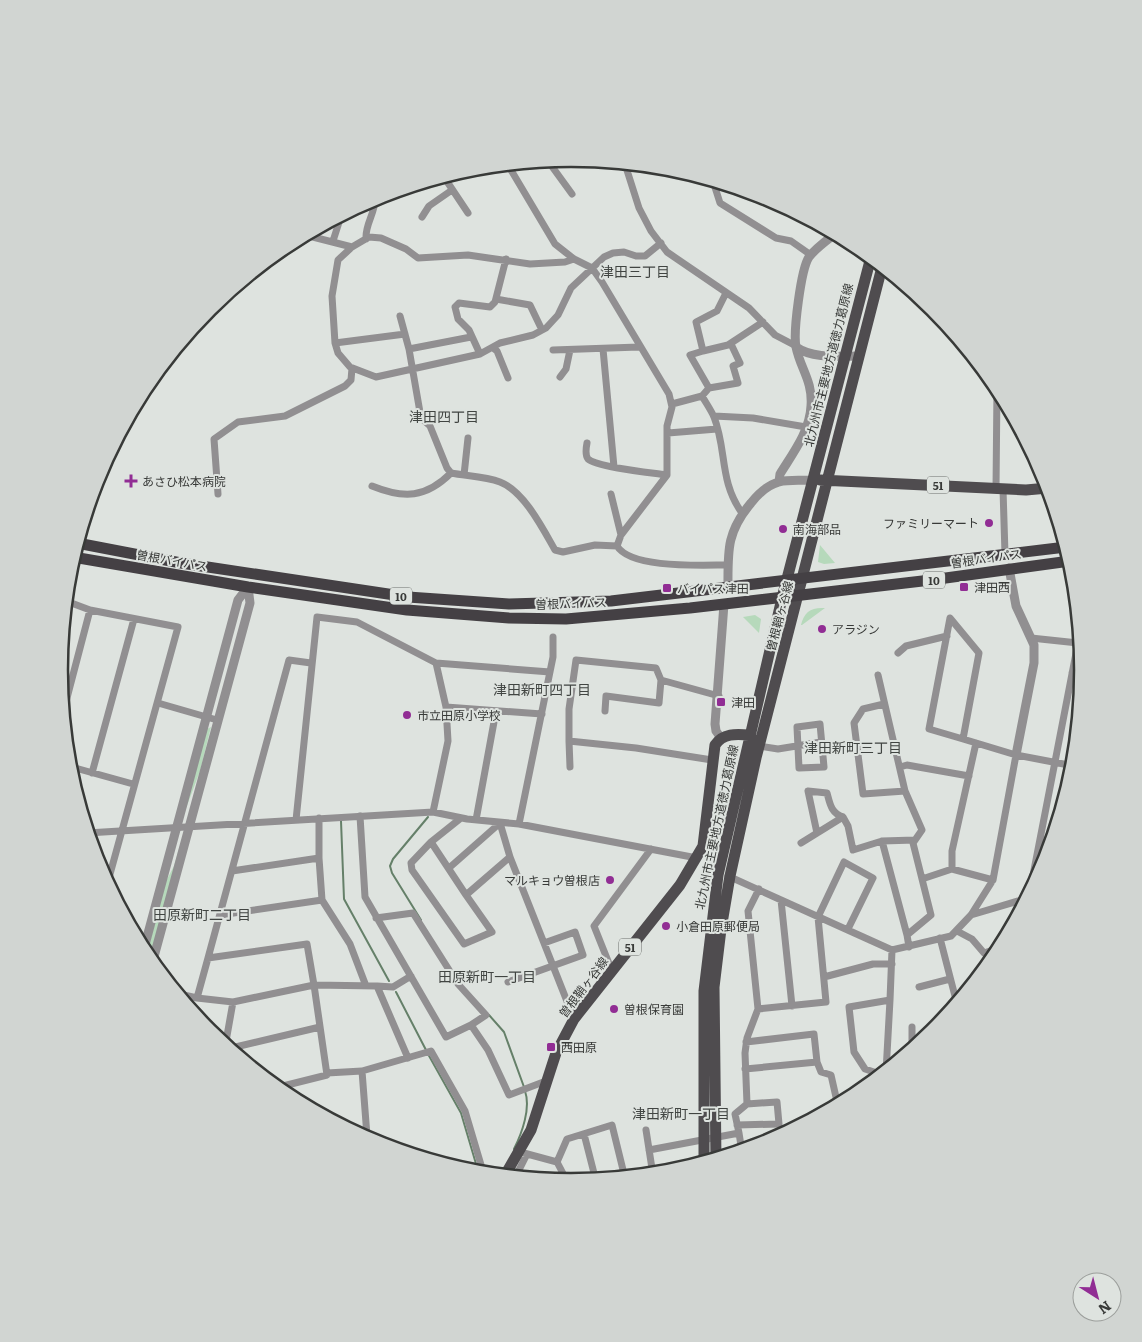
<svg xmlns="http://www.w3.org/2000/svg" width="1142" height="1342" font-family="Literata,'Noto Sans JP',serif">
  <rect width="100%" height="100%" fill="#dee3df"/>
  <path fill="#b6d9bb" d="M820 545 835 563 824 564 818 562Z
    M825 608 802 625H801C804 612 811 607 825 608Z
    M755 615 761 619 759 633 743 617Z
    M211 727 200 771 185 811 207 729Z
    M181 842 150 961 146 957 166 881 174 866Z"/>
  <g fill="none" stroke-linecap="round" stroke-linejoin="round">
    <path stroke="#658069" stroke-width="2" d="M341 821 344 899 389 981
      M421 920 392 873 390 866 393 859 428 817
      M396 992 426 1050
      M489 1015 504 1032 524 1087
      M428 1054 461 1113 479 1174
      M514 1149C522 1133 531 1108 525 1091
      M513 1172 514 1178"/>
    <path stroke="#918f91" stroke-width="7" d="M548 161 572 194
      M625 164 639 208 651 231 667 252 749 308 775 335 796 346
      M508 165 555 244 574 259 592 268 602 282 669 394 672 407 667 426V475L621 535 617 546C631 569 702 565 727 565
      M444 177 468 213
      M713 181 720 203 776 238 791 241 811 255
      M422 217 429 206 452 190
      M305 235 352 247
      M366 239C365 224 375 214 375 199
      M333 241 341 216
      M574 259 565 262 530 264 468 255 418 258 406 249 381 238 369 237 352 247 338 260 332 296 335 343 338 353 350 367 376 377 480 354 500 343 533 335 546 328 558 315 571 288 604 257 613 253 624 252 636 256H645L661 243
      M496 299 530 305 542 330
      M400 316 409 349
      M471 337 409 349 421 418 430 426 447 468 451 473C466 476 485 476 500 482 524 491 543 529 555 550L563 552 595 545 617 546
      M335 343 405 334
      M493 348 497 351 508 378
      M603 349 614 467
      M553 350 639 347
      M703 351 728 345 763 322
      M480 354 469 330 458 319 455 307 459 303 490 307 495 302 506 259
      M166 360 176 353 180 344
      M560 377 566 369 570 350
      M709 388 738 383 733 366 740 363 731 344
      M702 396 709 388 690 355 703 351 696 322 717 311 726 293
      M672 404 702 396C706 403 711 410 714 417 727 450 719 481 742 513
      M714 416 753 418 806 427
      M668 433 717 429
      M587 443C586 448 585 455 588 459 596 467 653 473 667 475
      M464 475 468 438
      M372 486C404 499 426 498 451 473
      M996 489 997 387
      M1003 489 1005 554
      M218 494 214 439 238 422 285 416 345 386 351 380 352 368
      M611 494 621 535
      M66 601 90 610 178 627 107 885
      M950 618 979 653 963 739 929 729Z
      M898 653 906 646 947 636
      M1072 673H1083
      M878 675 905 791 922 830 913 843 931 915 907 935 909 947
      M158 703 217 720
      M884 704 863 709 854 723 863 794 905 791
      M446 707 542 714
      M605 711 606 696 659 703 661 680
      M63 713 90 610
      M820 724 824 767 799 768 797 727Z
      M963 739 1016 755 1074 766
      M569 741 570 767
      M976 743 952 851V869L993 880
      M759 746 778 749 821 742
      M712 760 636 748 569 741V709L576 660 656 668 661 680 719 696
      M68 766 133 784
      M900 767 907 765 969 776
      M92 773 134 619
      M433 812 448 741 446 707 436 663
      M360 816 365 897 446 1037 471 1025 488 1050 509 1095 546 1081
      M461 818 431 842 411 863 412 870 464 944 492 932 466 895 510 857
      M296 820 317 617 357 622 436 663 550 672
      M476 820 496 711
      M500 823 510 857 574 1019
      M519 824 553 657V637
      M87 833 433 812 467 819 519 824 697 858
      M817 833 808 791 827 793C830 804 831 813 843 817
      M882 841 907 935
      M431 842 466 895
      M801 843 843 817 848 826 853 850 882 841 915 840
      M449 868 500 823
      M232 871 319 858V818
      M728 876 892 950 951 936 971 915 993 880 1016 755
      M922 879 952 869
      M1029 896 1078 643 1031 638
      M322 900 350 944 366 986
      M781 900 792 1006
      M220 915 322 900 319 858
      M971 915 1028 898
      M376 918 413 913 458 984 486 1015 471 1025
      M957 931 972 939 984 953 1002 947
      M940 938 957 1004
      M208 958 289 660 311 663
      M983 965 985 970
      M612 971 594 926 651 849
      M824 977 873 964H892
      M508 982 583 955 575 932 544 943
      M919 987 950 979
      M175 993 197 998 233 1002 225 1047
      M197 998 208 958 307 944 314 985 377 986
      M890 1000 892 950
      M233 1002 314 985 327 1075 275 1088
      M758 1009 826 1002 818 917 844 862 873 878 848 929
      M912 1027V1050
      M227 1049 320 1027
      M408 1058 377 986 393 987 411 976
      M817 1062 821 1072 831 1075 838 1106
      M745 1069 817 1062 814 1034 746 1042
      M327 1073 362 1071
      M883 1075 865 1069 854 1052 849 1007 890 1000 886 1072
      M737 1125 779 1124 777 1102 747 1104
      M646 1130 653 1175
      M739 1133 742 1152
      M584 1134 596 1181
      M649 1150 739 1133 735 1114 747 1104 745 1053 747 1038 758 1009 748 911 759 889
      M401 1152 402 1147 367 1136 362 1071 431 1051 465 1111 484 1175
      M520 1152 557 1162 568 1183
      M557 1162 567 1139 612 1125 625 1178
      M519 1178V1170L527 1154"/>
    <path stroke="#918f91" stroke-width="9" d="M796 347C813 359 839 356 859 356
      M779 482 780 474C793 453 810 431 811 406 813 381 800 368 796 347 793 332 801 269 809 257 816 248 826 241 835 234
      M1009 568 1016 606 1034 645V663L1016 755
      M728 589C728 551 726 533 751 503 758 494 768 485 779 482 789 479 803 481 813 480
      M721 738 716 731 715 724 724 604
      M143 952 238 600 248 587 250 603 152 964"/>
    <path stroke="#4f4c4f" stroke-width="11" d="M820 480 1026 490 1048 488
      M716 1160 714 987 721 929 730 876 756 758 882 267
      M704 1163V991L718 875 782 598 871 257
      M504 1177 531 1130 556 1053 574 1019 680 885 703 846 715 745C723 733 736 734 749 735L753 740"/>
    <path stroke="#444044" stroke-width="11" d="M77 543 181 563 408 597 509 604 611 601 1066 547
      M73 557 248 587 407 610 509 618 566 619 690 608 931 580 1070 561"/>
  </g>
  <g fill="#912d94" stroke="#dee3df" stroke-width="2">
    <path d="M128.5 473.5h5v5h5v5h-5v5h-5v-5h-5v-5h5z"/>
    <circle cx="989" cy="523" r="5"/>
    <circle cx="783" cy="529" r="5"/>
    <rect x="959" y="582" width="10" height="10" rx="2.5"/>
    <rect x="662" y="583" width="10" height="10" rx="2.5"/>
    <circle cx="822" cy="629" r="5"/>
    <rect x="716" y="697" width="10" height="10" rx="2.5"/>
    <circle cx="407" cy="715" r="5"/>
    <circle cx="610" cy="880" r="5"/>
    <circle cx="666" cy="926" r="5"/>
    <circle cx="614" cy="1009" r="5"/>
    <rect x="546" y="1042" width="10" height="10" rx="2.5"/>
  </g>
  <g text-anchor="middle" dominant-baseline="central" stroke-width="4" stroke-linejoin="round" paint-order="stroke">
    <g fill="#dee3df" stroke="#6a6d6a" stroke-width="1">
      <rect x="927" y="476.5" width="22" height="17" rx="4"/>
      <rect x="923" y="571.5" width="22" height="17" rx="4"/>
      <rect x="390" y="587.5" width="22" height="17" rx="4"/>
      <rect x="619" y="938.5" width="22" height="17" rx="4"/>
    </g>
    <g font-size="11" font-weight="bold" fill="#383a38">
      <text x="938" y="485">51</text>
      <text x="934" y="580">10</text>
      <text x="401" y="596">10</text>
      <text x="630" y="947">51</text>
    </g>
    <g font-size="12" fill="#383a38" stroke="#dee3df">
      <text transform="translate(828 365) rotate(-76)">北九州市主要地方道徳力葛原線</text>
      <text transform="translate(986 558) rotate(-8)">曽根バイパス</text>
      <text transform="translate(172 560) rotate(10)">曽根バイパス</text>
      <text transform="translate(571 603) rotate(-2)">曽根バイパス</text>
      <text transform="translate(779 616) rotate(-75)">曽根鞘ヶ谷線</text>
      <text transform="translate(716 827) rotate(-78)">北九州市主要地方道徳力葛原線</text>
      <text transform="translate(583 987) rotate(-53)">曽根鞘ヶ谷線</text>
    </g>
    <g font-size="12" fill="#383a38" stroke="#dee3df" text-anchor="start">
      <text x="142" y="481">あさひ松本病院</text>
      <text x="979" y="523" text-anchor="end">ファミリーマート</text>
      <text x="793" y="529">南海部品</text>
      <text x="974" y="587">津田西</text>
      <text x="677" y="588">バイパス津田</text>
      <text x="832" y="629">アラジン</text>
      <text x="731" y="702">津田</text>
      <text x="417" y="715">市立田原小学校</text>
      <text x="600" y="880" text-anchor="end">マルキョウ曽根店</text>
      <text x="676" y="926">小倉田原郵便局</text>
      <text x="624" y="1009">曽根保育園</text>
      <text x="561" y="1047">西田原</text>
    </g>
    <g font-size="14" fill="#414542" stroke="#dee3df">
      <text x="635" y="271">津田三丁目</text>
      <text x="444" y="416">津田四丁目</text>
      <text x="542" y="689">津田新町四丁目</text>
      <text x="853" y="747">津田新町三丁目</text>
      <text x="202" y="914">田原新町二丁目</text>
      <text x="487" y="976">田原新町一丁目</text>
      <text x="681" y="1113">津田新町一丁目</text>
    </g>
  </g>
  <path d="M0 0H1142V1342H0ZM68 670a503 503 0 1 1 1006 0a503 503 0 1 1-1006 0Z" fill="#d1d5d2" fill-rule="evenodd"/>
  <path fill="none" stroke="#383a38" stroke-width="2.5" d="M68 670a503 503 0 1 1 1006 0a503 503 0 1 1-1006 0Z"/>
  <g transform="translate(1097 1297) rotate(144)"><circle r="24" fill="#dee3df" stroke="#9c9f9c"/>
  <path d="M0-4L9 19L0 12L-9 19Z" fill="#912d94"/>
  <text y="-8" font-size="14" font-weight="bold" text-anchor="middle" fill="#383a38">N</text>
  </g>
</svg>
